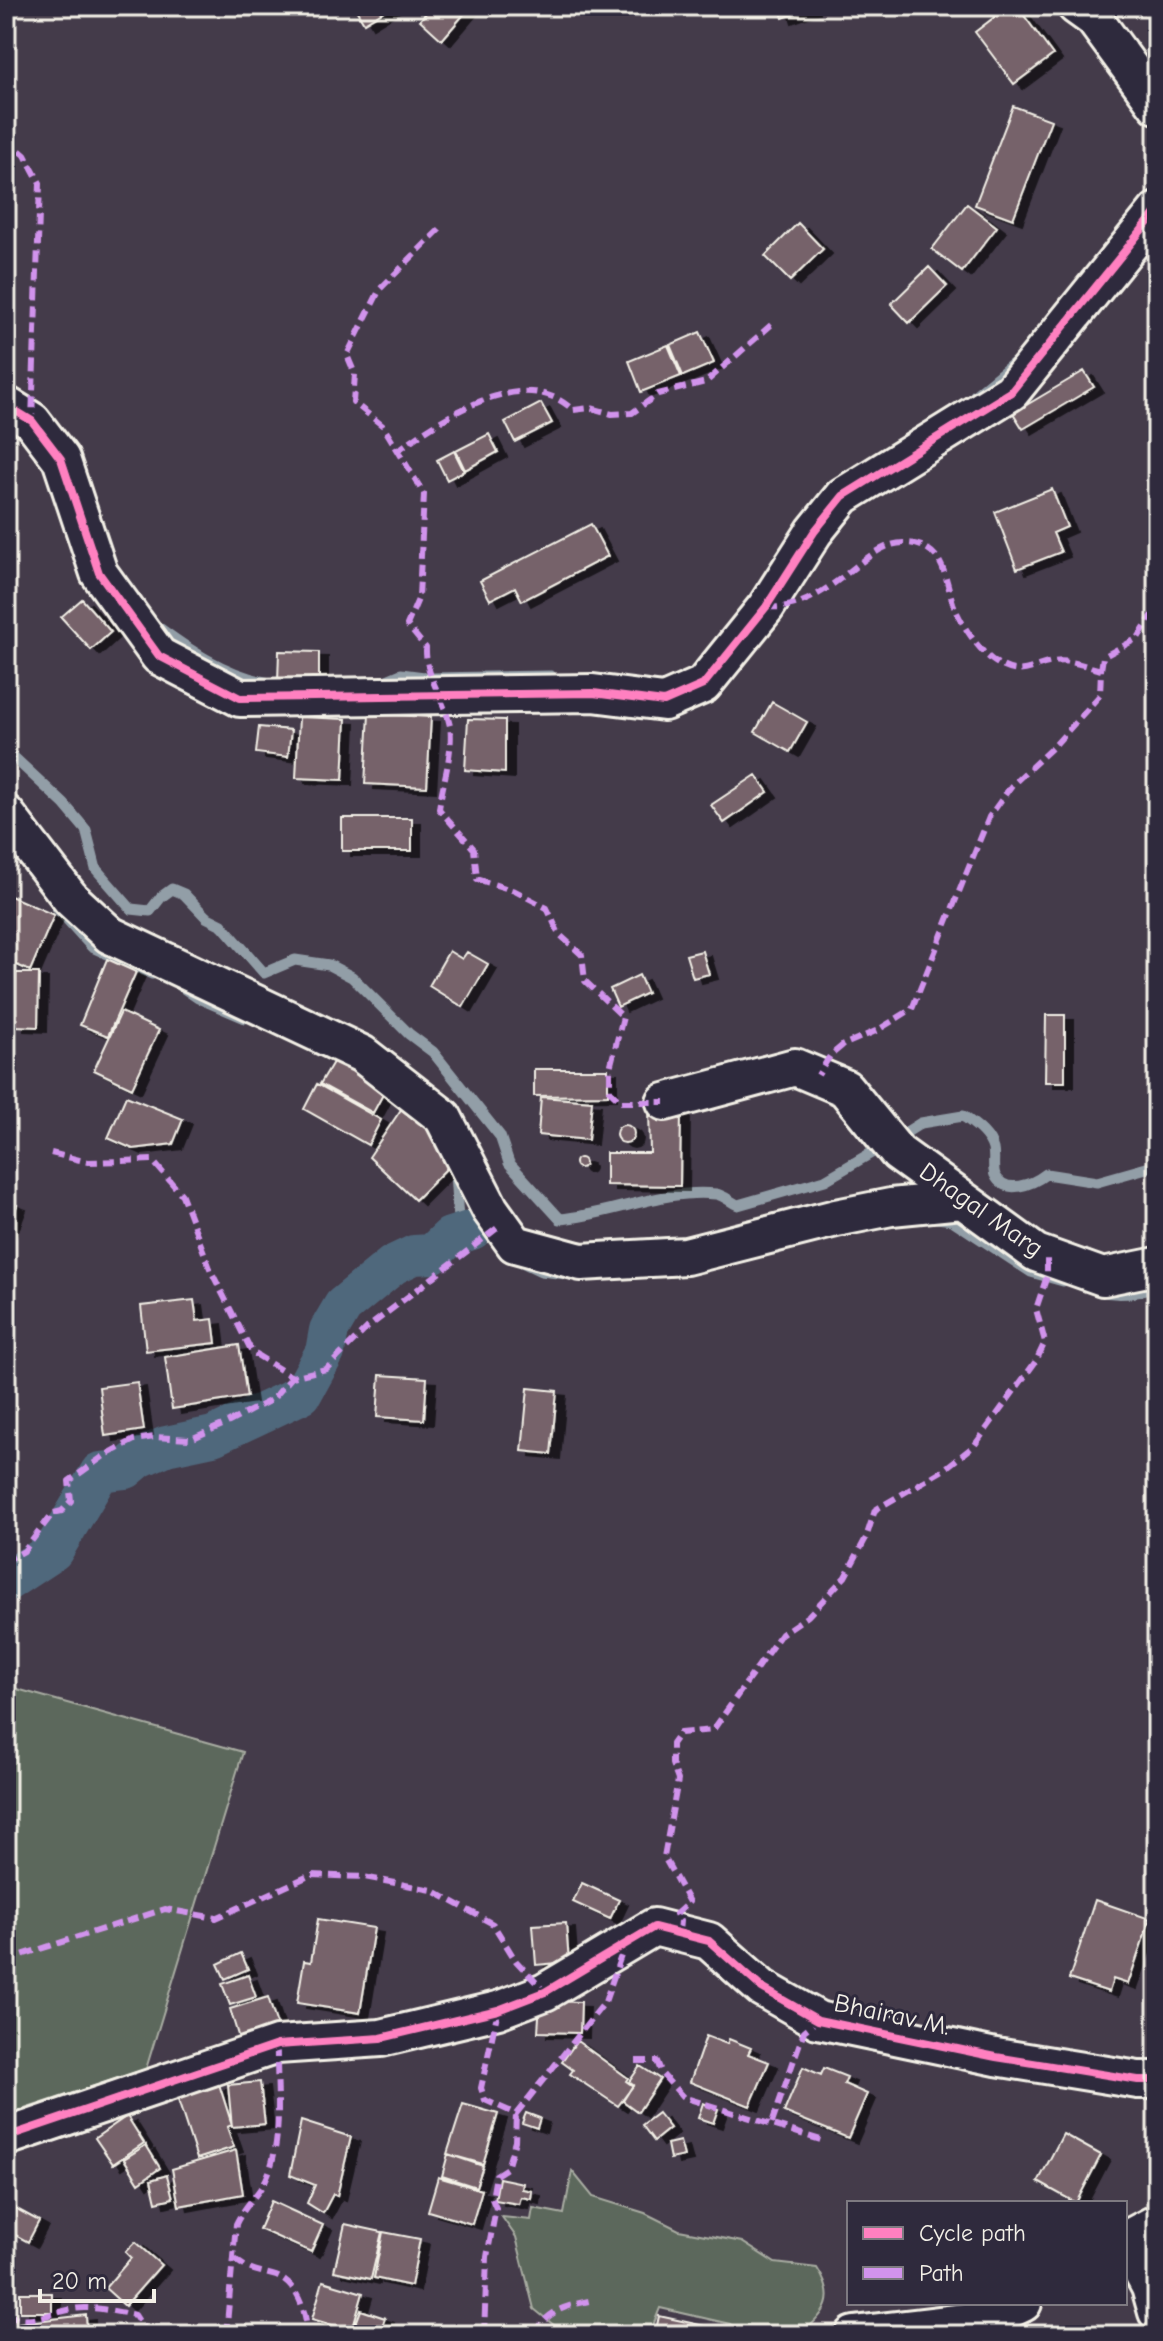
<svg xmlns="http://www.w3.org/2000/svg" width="1163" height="2341" font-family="'Comic Neue',sans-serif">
  <defs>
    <filter id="shadow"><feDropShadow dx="9" dy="5" stdDeviation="0" flood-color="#0009"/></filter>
  </defs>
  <rect width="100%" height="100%" fill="#443b4a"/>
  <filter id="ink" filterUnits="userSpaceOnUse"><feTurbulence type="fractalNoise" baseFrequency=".0125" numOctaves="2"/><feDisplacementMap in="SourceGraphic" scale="16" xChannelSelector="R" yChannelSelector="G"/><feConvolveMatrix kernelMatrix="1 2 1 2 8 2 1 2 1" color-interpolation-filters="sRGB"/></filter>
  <g filter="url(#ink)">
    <path fill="#5c675b" stroke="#a8aca2" stroke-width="2" d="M88 1472 102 1482 98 1499 82 1517 64 1551 19 1588 6 1593V1569L25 1553 56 1516 66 1512 74 1503 72 1483Z
      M6 1686 243 1752 146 2069 6 2115Z
      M572 2171 593 2197 645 2213 679 2230 742 2242 775 2263 817 2268C838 2300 826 2312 800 2335H746L730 2324 660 2308 650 2333 630 2327 628 2335H566L534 2309 516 2237 502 2217 531 2220 533 2208 564 2214Z"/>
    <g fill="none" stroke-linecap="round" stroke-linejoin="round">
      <path stroke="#929ea7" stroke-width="11" d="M975 395 1014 363
        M151 622C186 648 225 676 270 683
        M382 682 401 674 432 678 551 676
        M6 750 64 804 86 830 96 869 131 909 150 911 161 897 172 889 184 894 206 917 222 925 264 973 295 960 329 965 352 977 409 1034 433 1052 500 1136 509 1163 560 1219C611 1215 665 1188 716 1194 723 1195 731 1202 738 1205L825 1180 885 1145
        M57 908 92 947 152 974
        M182 987 198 998 245 1018
        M894 1140 921 1123 963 1116C975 1125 989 1134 993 1149 995 1158 992 1167 995 1175 1005 1196 1033 1184 1046 1174L1097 1182 1157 1165
        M455 1172 458 1220 469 1223 472 1230
        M937 1218 952 1220 1031 1272 1063 1281
        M522 1262 541 1271 566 1274
        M1099 1291C1118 1296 1139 1293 1157 1286"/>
      <path stroke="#50677b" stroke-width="40" d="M6 1582 53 1551 100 1472 126 1469 139 1458 166 1446 213 1436 302 1394 325 1352 329 1330 343 1306 393 1265 414 1255 432 1254 450 1237 472 1230"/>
    </g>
    <path fill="#76626a" stroke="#f4f1e8" stroke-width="2" filter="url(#shadow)" d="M354 6H392L364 23Z
      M432 6H471L442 40 420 20Z
      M779 6H811V8L783 18Z
      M1009 6H1017L1053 55 1014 84 975 32Z
      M1013 106 1051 120 1013 219 975 205Z
      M967 204 997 227 962 272 932 249Z
      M798 223 823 249 790 281 765 256Z
      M929 267 947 286 909 323 891 304Z
      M700 332 714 363 683 376 670 345Z
      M668 345 681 376 641 392 629 361Z
      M1084 371 1094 387 1023 429 1013 413Z
      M541 403 552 423 515 442 505 422Z
      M489 434 498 452 465 470 456 451Z
      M454 451 464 471 447 480 437 460Z
      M1052 489 1067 527 1053 533 1061 552 1017 569 995 512Z
      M591 524 608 556 522 601 515 587 490 600 480 581Z
      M82 599 111 632 91 650 61 617Z
      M279 651 319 652V683L278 682Z
      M772 702 807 722 790 752 755 732Z
      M369 714 431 717 427 787 365 784Z
      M299 717 346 719 343 780 296 778Z
      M468 719 505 720V773L465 770Z
      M259 727 291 730 288 757 256 753Z
      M756 775 768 792 724 823 711 805Z
      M342 818H412V851H342Z
      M6 894 54 915 30 971 6 960Z
      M449 951 462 959 467 952 488 964 463 1007 429 986Z
      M702 951 709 974 693 978 686 955Z
      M107 959 136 972 108 1036 80 1025Z
      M16 973H39L38 1027 15 1026Z
      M639 975 647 993 618 1007 610 989Z
      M121 1012 159 1030 132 1088 94 1070Z
      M1046 1015H1065V1082H1045Z
      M336 1057 388 1085 373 1113 320 1084Z
      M534 1069H608V1095L534 1096Z
      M317 1084 381 1120 368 1145 304 1109Z
      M126 1096 183 1119 173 1144 133 1149 108 1138Z
      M541 1097 592 1101 588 1140 538 1135Z
      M404 1105 431 1129 452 1163 415 1200 369 1157Z
      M649 1108H681L680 1186 606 1185V1153H650Z
      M616 1134a9 9 0 1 1 18 0a9 9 0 1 1-18 0Z
      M575 1163a5 5 0 1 1 10 0a5 5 0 1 1-10 0Z
      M6 1201 17 1205 6 1234Z
      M194 1300 197 1321 213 1319 216 1343 146 1351 141 1306Z
      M239 1345 247 1397 172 1409 165 1357Z
      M380 1375 427 1378 424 1420 377 1417Z
      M137 1382 144 1430 105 1436 99 1387Z
      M528 1388 557 1391 551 1454 522 1451Z
      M582 1883 619 1900 610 1919 573 1902Z
      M1095 1900 1150 1919 1128 1984 1113 1979 1109 1992 1069 1979Z
      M318 1919 374 1928 360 2013 297 2003 304 1961 311 1962Z
      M566 1923 569 1962 536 1965 533 1925Z
      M241 1953 248 1969 225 1979 218 1964Z
      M248 1975 256 1997 230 2005 222 1984Z
      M268 1997 279 2031 240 2042 230 2009Z
      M540 2001 581 2002 580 2033 538 2032Z
      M706 2036 727 2044 729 2039 751 2048 748 2054 769 2062 750 2106 690 2082Z
      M577 2041 628 2078 626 2081 633 2086 618 2106 570 2074 573 2070 562 2062Z
      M640 2066 660 2079 638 2112 623 2101 633 2085 629 2082Z
      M803 2067 821 2075 824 2068 847 2077 844 2084 867 2094 848 2138 784 2112Z
      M260 2082 265 2124 232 2127 228 2085Z
      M219 2084 232 2125 227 2127 234 2147 197 2159 177 2097Z
      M703 2103 718 2109 713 2123 698 2118Z
      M463 2104 498 2114 483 2164 447 2154Z
      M526 2113 540 2118 537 2128 522 2123Z
      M658 2113 670 2128 654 2141 642 2125Z
      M127 2116 144 2143 113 2164 95 2138Z
      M301 2121 351 2137 337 2196 333 2194 323 2213 307 2203 315 2185 290 2175Z
      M1063 2134 1101 2155 1076 2203 1038 2182Z
      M680 2141 684 2156 670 2159 667 2144Z
      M146 2145 160 2168 139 2183 124 2159Z
      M236 2150 243 2194 179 2206 172 2169Z
      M448 2154 483 2166 476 2187 442 2176Z
      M167 2175 173 2198 156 2202 151 2180Z
      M438 2177 482 2190 472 2224 428 2211Z
      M499 2178 523 2183 522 2189 532 2191 531 2199 521 2197 519 2204 495 2200Z
      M271 2201 323 2225 311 2252 259 2229Z
      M15 2208 39 2221 28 2242 6 2230Z
      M345 2224 382 2232 371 2279 334 2271Z
      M383 2232 420 2239 411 2286 374 2278Z
      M135 2242 161 2265 125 2306 105 2288 131 2258 125 2252Z
      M323 2281 363 2293 352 2331 312 2319Z
      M20 2293H52V2312H20Z
      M361 2310 385 2318 379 2335 354 2329Z
      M86 2315 87 2335H19V2323Z
      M659 2316 723 2330 722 2335H655Z"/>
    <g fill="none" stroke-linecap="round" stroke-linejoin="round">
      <defs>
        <path id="minor" d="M1076 6 1094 19 1157 105
          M6 405 32 421 61 459 99 573 159 656 240 698 593 693 664 702 703 685 766 607 814 532 843 496 1011 392 1157 211
          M6 814 71 899 110 935 362 1054 443 1117 490 1209 515 1244 581 1262 686 1256 836 1218 891 1207 962 1200
          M665 1102 795 1067 845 1088 898 1153 1036 1253 1103 1277 1157 1266
          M6 2137 277 2045 381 2038 498 2010 545 1992 654 1927 709 1941 762 1988 818 2020 996 2057 1138 2080H1157
          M1125 2240 1150 2287 1157 2312
          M1125 2240 1157 2223
          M854 2335 989 2319 1023 2303"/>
      </defs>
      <use href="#minor" stroke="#f4f1e8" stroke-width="42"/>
      <use href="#minor" stroke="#2f2a3d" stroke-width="36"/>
      <path stroke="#d193ec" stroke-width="6" stroke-dasharray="12 6" stroke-linecap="butt" d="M6 139 25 155 40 183 32 421
        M440 229 380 289 347 355 355 374 353 402 383 426 424 494 419 597 407 625 426 648C425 676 444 698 450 726 454 750 442 785 439 809L474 849 477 879 515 891 547 908 559 934 582 955 585 981 623 1017 610 1068V1091L622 1102H665
        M396 452C440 418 523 363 573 410L591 408 612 414 632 413 658 394 706 382 771 325
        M766 607C828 613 864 540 906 543 944 545 944 575 953 603 960 623 979 651 995 662 1022 679 1029 666 1053 662 1069 659 1086 666 1101 670L1100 695 1056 744 1012 785 989 817 912 1009 878 1030 843 1045 830 1056 818 1075
        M6 620V639
        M1101 670 1103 657 1138 638 1157 608
        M51 1153 88 1162 152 1160 182 1195 211 1271 252 1352 292 1377 326 1369 367 1328 500 1226
        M6 1565 11 1558 24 1551 53 1513 62 1511 71 1501 69 1481 104 1456 134 1440 154 1437 191 1439 229 1422 273 1399 292 1377
        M679 1932 680 1921 676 1914 689 1902 664 1857 678 1780 672 1764V1744L680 1733 713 1730 781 1634 808 1616 845 1577 866 1538 875 1510 943 1470 974 1446 1036 1361 1045 1342 1036 1309 1047 1276V1257
        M6 1960 165 1909 216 1918 311 1875 364 1877 432 1890 493 1924 516 1961 545 1992
        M498 2010 481 2088 485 2100 516 2114 605 2002 625 1944
        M636 2061H657L662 2074 683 2097 824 2141
        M772 2123 804 2031 818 2020
        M235 2259C248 2271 260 2271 276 2276 299 2285 306 2313 308 2335
        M6 2314C33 2327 57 2308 85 2308 102 2308 119 2312 135 2315L148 2335
        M226 2335 236 2224C244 2206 261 2192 267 2177 284 2137 276 2087 277 2045
        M484 2335 487 2257 496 2208 492 2199 496 2175 507 2168 515 2141 516 2114
        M536 2335C544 2310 570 2305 593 2300"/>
      <defs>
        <path id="cycleway" d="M6 405 32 421 61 459 99 573 159 656 240 698 593 693 664 702 703 685 766 607 814 532 843 496 1011 392 1157 211
          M6 2137 277 2045 381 2038 498 2010 545 1992 654 1927 709 1941 762 1988 818 2020 996 2057 1138 2080H1157"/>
      </defs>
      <use href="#cycleway" stroke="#2f2a3d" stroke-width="13"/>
      <use href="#cycleway" stroke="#ff80c0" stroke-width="8"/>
    </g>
  </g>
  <g text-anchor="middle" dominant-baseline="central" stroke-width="6" stroke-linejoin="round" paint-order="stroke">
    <g font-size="26" fill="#f4f1e8" stroke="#2f2a3d">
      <text transform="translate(981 1210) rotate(35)">Dhagal Marg</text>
      <text transform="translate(892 2015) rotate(12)">Bhairav M.</text>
    </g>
  </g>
  <rect width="1163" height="2341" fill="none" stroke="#2f2a3d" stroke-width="32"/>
  <rect x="16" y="16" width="1131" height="2309" fill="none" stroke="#f4f1e8" stroke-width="3" filter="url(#ink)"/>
  <rect x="847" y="2201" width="280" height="104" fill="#2f2a3d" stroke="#7e7a81" stroke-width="2"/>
  <rect x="863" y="2227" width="40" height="12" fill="#ff80c0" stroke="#7e7a81" stroke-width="2"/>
  <text x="919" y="2241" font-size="24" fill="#f4f1e8">Cycle path</text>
  <rect x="863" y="2267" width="40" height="12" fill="#d193ec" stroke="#7e7a81" stroke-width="2"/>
  <text x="919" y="2281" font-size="24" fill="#f4f1e8">Path</text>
  <path d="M40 2289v12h114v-12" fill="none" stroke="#f4f1e8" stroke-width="4"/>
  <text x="52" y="2289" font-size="24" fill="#f4f1e8" stroke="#2f2a3d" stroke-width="6" paint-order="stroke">20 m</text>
</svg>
